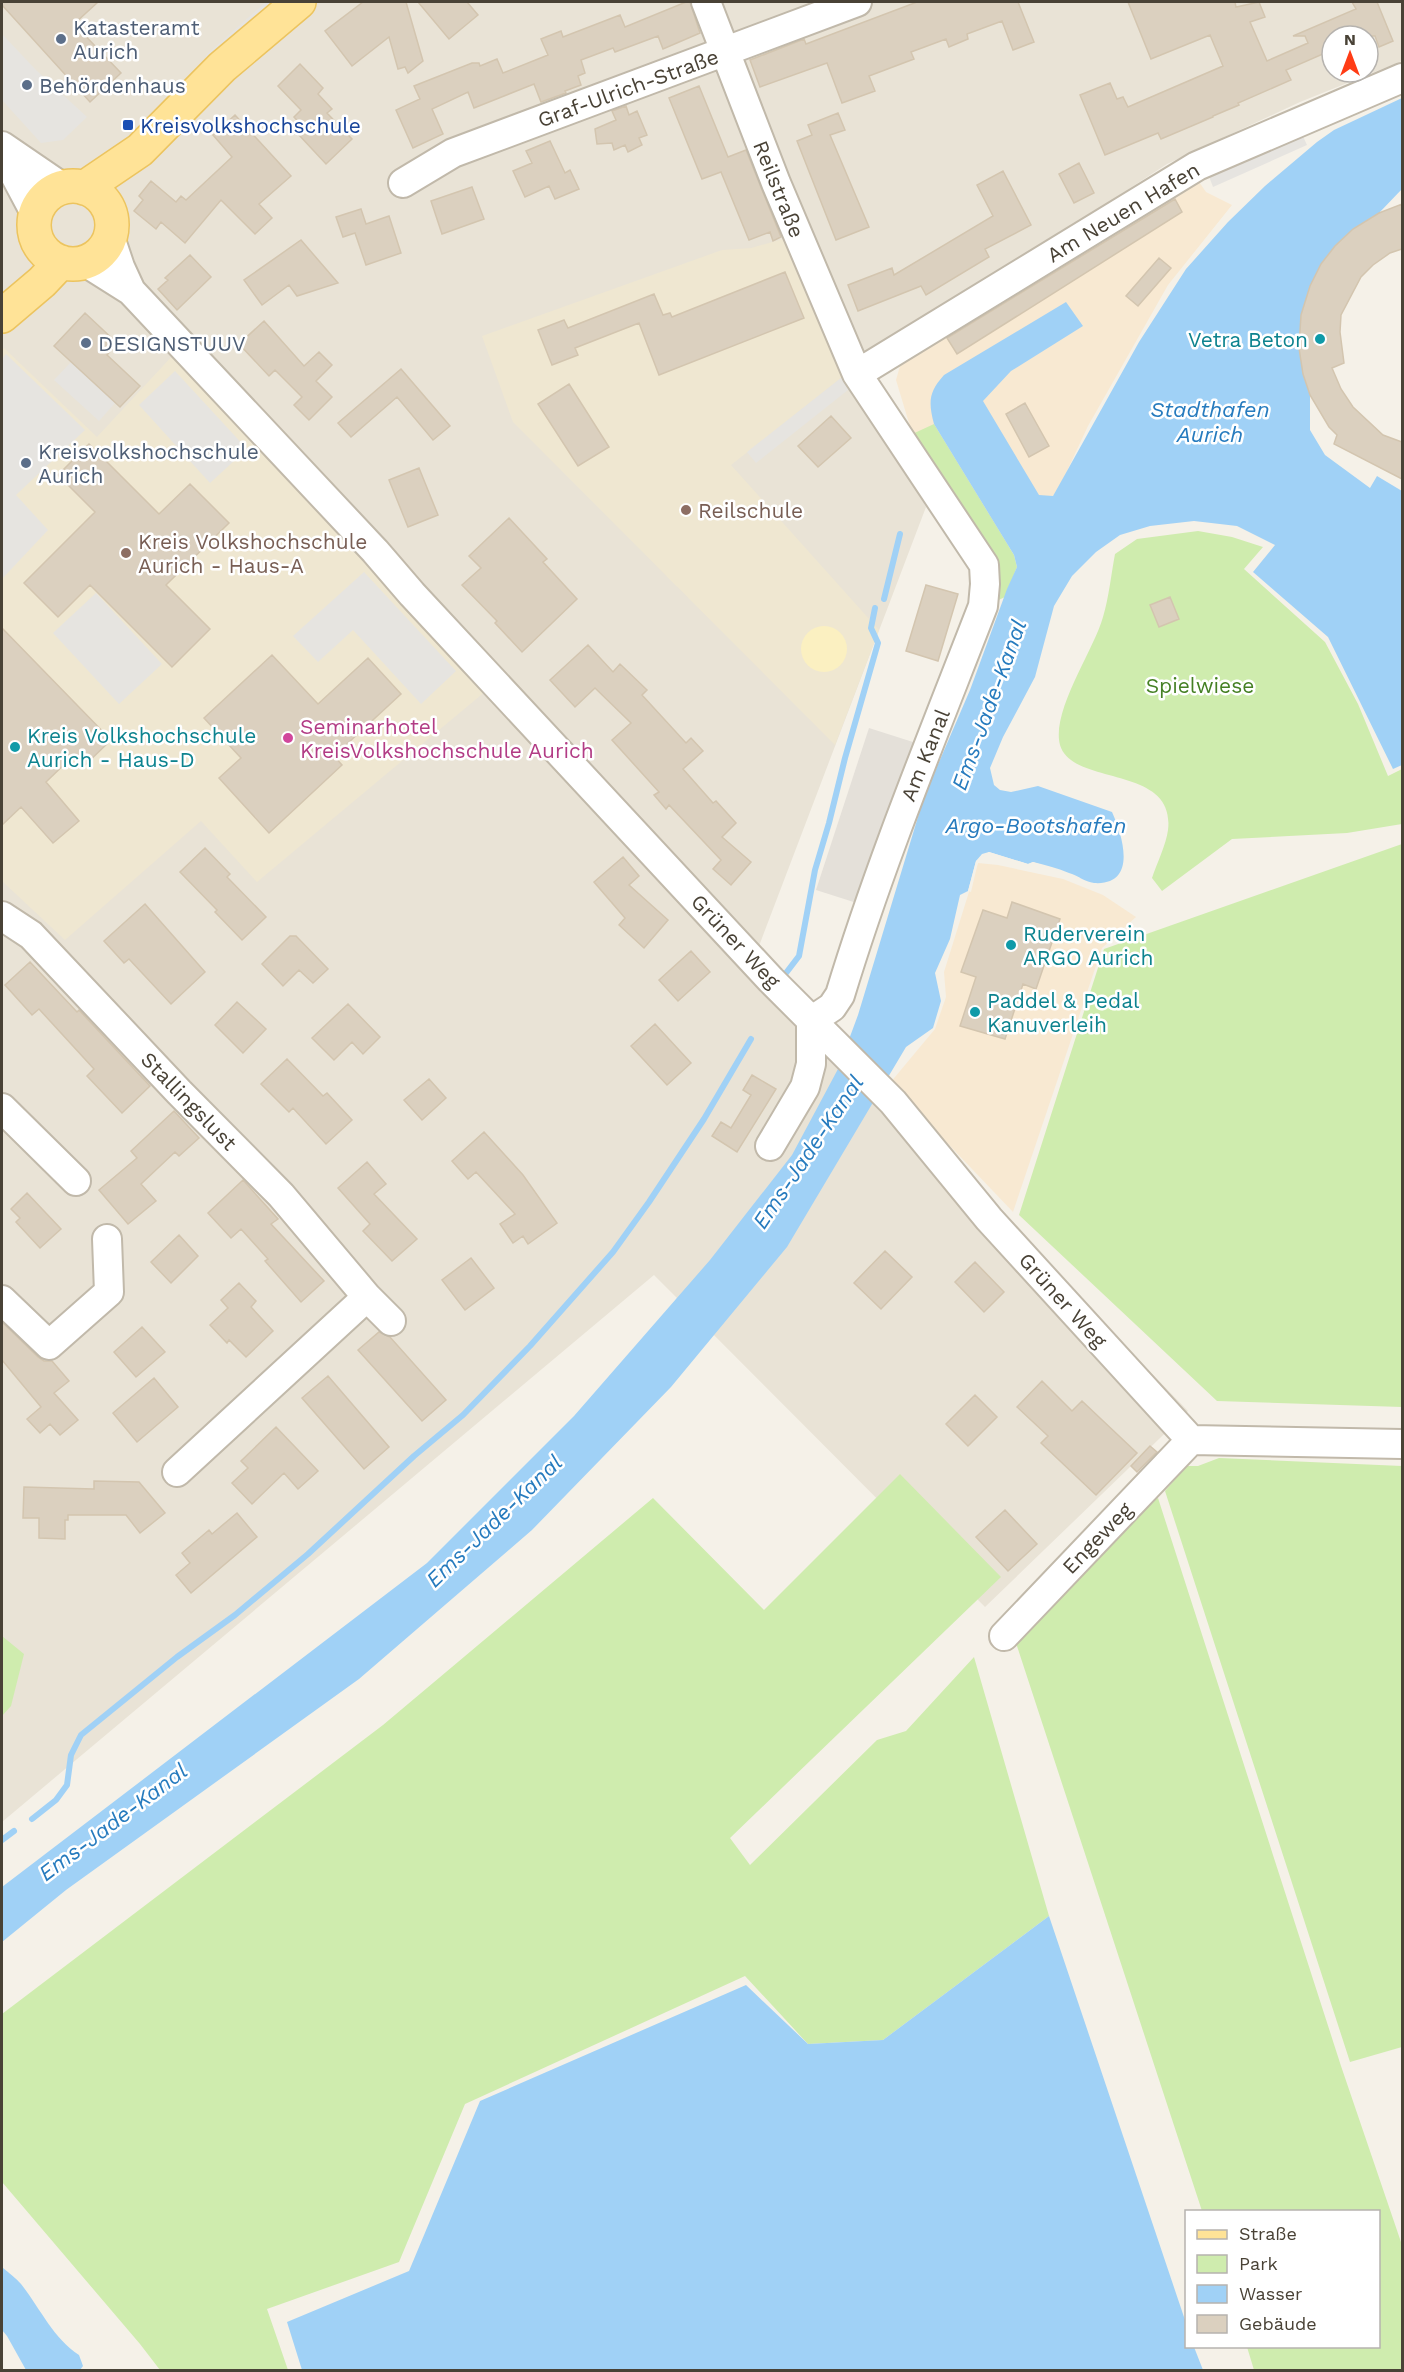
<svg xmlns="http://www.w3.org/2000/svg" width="1404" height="2372" font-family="'Work Sans',sans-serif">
  <rect width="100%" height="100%" fill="#f5f1e8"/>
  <path fill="#e9e3d6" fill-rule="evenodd" d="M2 2H1402V61L1300 102 1167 164 846 374 926 507 759 946 1009 1226 1188 1411 985 1607 654 1275 2 1822ZM1332 36H1368V72H1332Z"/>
  <path fill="#f8e9d2" d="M1195 176 1206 192 1232 205 1168 285 1088 426 1059 488 1053 496H1039L999 560 912 433 896 380 902 359Z
    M978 863 998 865 1063 879 1103 895 1136 917 1102 948 1013 1212 890 1083 935 1029 946 997 944 972Z"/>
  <path fill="#e4e0d9" d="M869 728 916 743 863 905 816 890Z"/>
  <path fill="#efe7d1" d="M790 237 846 374 731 465 879 630 835 745 513 422 482 336 722 250 751 248Z
    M4 348 97 437 175 353 352 550 372 567 487 690 257 882 201 821 65 940 2 881V351Z"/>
  <path fill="#cfecae" d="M934 424 1014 555 1017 567 1005 597 988 605 908 436Z
    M1198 531 1232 537 1263 547 1244 569 1325 642 1358 704 1388 776 1402 769V824L1347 833 1232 839 1162 891 1152 878C1157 863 1166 845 1168 830 1176 764 1072 787 1060 745 1051 711 1094 650 1103 617 1109 597 1111 575 1115 554L1137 539Z
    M1402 844V1407L1217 1401 1019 1215 1104 949Z
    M1219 1458 1402 1466V2047L1350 2062 1165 1491 1186 1466H1198Z
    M900 1474 1001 1577 730 1838 750 1865 877 1740 906 1731 974 1657 1049 1916 883 2040 808 2044 745 1976 465 2104 399 2262 267 2309 288 2370H160L140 2344 2 2182V2014L383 1725 653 1498 764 1610Z
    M1158 1498 1341 2066 1402 2245V2370H1254L1247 2347 1378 2346V2212L1202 2211 1015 1640 1149 1503Z
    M2 1636 24 1654 11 1706 2 1716Z"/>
  <path fill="#fbf0c1" d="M801 649a23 23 0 1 1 46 0a23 23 0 1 1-46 0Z"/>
  <path fill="#e6e4e0" d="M266 2H277L198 74 207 54Z
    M2 34 36 70 87 117 63 140 41 143 2 100Z
    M1300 130 1307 145 1213 187 1207 171Z
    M6 354 85 430 16 495 48 530 2 579V359Z
    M72 361 115 403 99 421 54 380Z
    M175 371 247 449 210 483 139 405Z
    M846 374 853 386 756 463 747 452Z
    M364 572 456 671 421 704 353 630 318 662 293 636Z
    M96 593 162 664 119 704 53 633Z"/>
  <path fill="#a0d1f6" d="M1402 98V189L1379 213 1353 229 1335 246 1321 264 1310 286 1301 315 1303 374 1310 395V430L1325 455 1370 488 1377 476 1402 491V765L1393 769 1328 637 1253 572 1275 545 1237 526 1194 521 1150 526 1120 535 1096 552 1072 576 1054 606 1035 677 1003 737 990 768 994 785 1000 790 1011 792 1038 786 1112 812C1123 836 1138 886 1094 883 1085 882 1077 875 1069 873 1057 868 1045 865 1033 862L1028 864 989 852 976 861 968 891 960 895 950 939 935 973 941 1001 933 1028 906 1047 787 1247 671 1387 532 1530 359 1679 66 1890 2 1942V1887L427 1563 574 1416 710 1260 792 1155 838 1069 858 1015 924 797 970 690 1007 589 1017 567 1014 555 934 424C928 401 929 392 944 375L1066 302 1083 326 1011 371 983 401 1039 495 1053 496 1139 342 1186 269 1228 222 1265 186 1317 142 1334 130Z
    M1049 1916 1186 2323V2346L1194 2347 1203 2370H302L287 2322 409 2271 480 2101 746 1985 808 2044 883 2040Z
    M3 2268C9 2273 16 2278 21 2284 40 2308 53 2338 79 2355L83 2366 80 2370H26L7 2336 2 2330Z"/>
  <path fill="#f5f1e8" d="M989 852 1028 864 1033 862 1080 878 1077 879 1033 865 1027 867 989 855 983 857 978 862 971 892 968 891 976 861 982 854Z"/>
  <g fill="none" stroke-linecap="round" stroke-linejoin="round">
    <path stroke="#a0d1f6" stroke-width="6" d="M884 599 900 534
      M786 973 799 956 815 870 829 823 845 758 878 643 871 628 875 608
      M32 1819 56 1800 67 1785 71 1755 81 1735 177 1657 235 1615 308 1554 414 1456 463 1415 530 1346 613 1252 649 1202 704 1119 751 1039
      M2 1840 14 1831"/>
  </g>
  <path fill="#dbd0bf" stroke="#d3c5af" stroke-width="1.5" d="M2 2H98L74 24 121 73 90 102 2 5Z
    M363 2H406L423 61 408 73 405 67 398 69 389 37 352 66 325 31Z
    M418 2H467L478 15 449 39Z
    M686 2H690L700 33 663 49 658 36 615 52 613 48 581 60 585 73 578 76 581 85 565 91 566 93 541 102 534 84 474 108 468 92 432 109 443 134 413 148 396 110 420 99 414 86 472 63H479L480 66 497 59 503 73 548 55 541 39 561 31 563 37 620 15 625 27Z
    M917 2H1018L1034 42 1013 50 1002 21 967 34 968 39 949 47 946 39 911 52 914 59 869 76 875 91 842 103 827 63 760 87 750 60 804 39 806 44Z
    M1128 2H1235L1236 7 1259 2 1265 17 1250 22 1267 61 1308 43 1305 36H1293L1356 9 1352 2H1377L1393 41 1379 47 1375 36H1332V50L1286 70 1291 80 1238 103 1239 105 1213 116V117L1161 139 1158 133 1105 155 1080 95 1110 83 1117 99 1123 97 1128 107 1223 66 1210 35 1151 59Z
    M300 64 323 88 318 94 332 109 327 113 352 139 326 164 299 135 305 129 294 117 301 110 278 86Z
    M699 86 728 157 746 150 781 237 773 241 770 232 749 240 721 172 702 179 669 98Z
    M626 106 629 115 637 111 647 135 639 138 642 145 628 152 625 145 614 150 612 143 597 144 595 129 616 120 612 111Z
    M838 113 845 130 830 135 869 227 836 240 797 141 812 135 808 125Z
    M235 115 291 176 259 204 272 218 255 234 221 200 185 243 161 222 156 229 134 211 143 200 139 196 151 181 176 202 181 196 186 200 232 157 213 135Z
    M550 141 565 173 570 170 579 189 555 199 549 186 525 197 513 171 532 163 526 151Z
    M1079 163 1094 193 1074 203 1059 174Z
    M1003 171 1031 225 985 249 989 257 926 295 921 286 858 311 848 285 892 268 894 275 993 216 977 185Z
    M472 187 484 219 442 234 431 201Z
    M1175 199 1182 212 957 354 947 338Z
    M1402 204V249L1390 253 1373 265 1361 277 1341 315 1340 332 1344 363 1332 368 1341 389 1353 407 1383 435 1402 442V479L1334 444 1337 435 1329 427 1310 395 1303 374 1299 348 1301 315 1310 286 1321 264 1335 246 1353 229 1379 213Z
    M361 209 366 224 389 216 401 253 366 265 355 233 343 237 336 217Z
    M301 240 338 283 297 296 289 285 262 305 244 280Z
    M190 255 211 277 177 310 158 289 168 280 165 278Z
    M1159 258 1171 268 1138 306 1126 296Z
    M785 272 804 318 659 375 639 323 575 348 578 355 552 365 538 330 564 320 568 328 654 294 663 315 670 313 672 317Z
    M85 313 117 343 107 355 140 386 120 407 54 346Z
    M264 321 304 366 319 352 332 365 316 381 332 397 309 420 294 405 302 397 275 370 269 376 239 344Z
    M401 369 450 426 433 440 397 397 351 437 338 423Z
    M569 384 609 447 578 466 538 404Z
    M1025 403 1049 446 1029 457 1006 414Z
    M831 416 851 438 818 467 798 446Z
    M89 444 159 514 190 484 229 523 166 585 210 629 172 667 90 585 58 617 24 583 95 512 58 475Z
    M419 468 438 515 408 527 389 480Z
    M509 518 547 559 543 562 577 599 522 652 495 623 497 621 462 585 481 568 469 556Z
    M926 585 958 594 938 661 906 651Z
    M1170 597 1179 619 1159 627 1150 605Z
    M2 628 111 740 83 767 73 756 46 782 79 821 53 843 21 807 2 825Z
    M588 645 613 672 620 664 647 690 642 695 686 743 691 738 703 751 683 769 713 803 716 801 736 823 722 837 751 862 731 885 713 869 721 860 669 805 666 809 654 795 659 792 612 740 631 723 595 688 575 707 550 680Z
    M272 655 318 704 368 658 401 694 334 756 342 765 269 833 219 778 241 758 204 718Z
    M205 848 230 874 227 877 266 917 242 940 215 912 217 910 180 872Z
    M623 857 639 876 629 885 668 920 644 948 619 925 625 918 594 882Z
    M1012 902 1060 919 1036 989 1023 984 1005 1039 960 1026 976 977 961 972 983 910 1007 918Z
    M145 904 205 972 171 1004 129 959 124 963 104 941Z
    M290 936H296L328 969 313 983 299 970 283 986 262 964Z
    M691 951 710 972 678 1001 659 980Z
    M30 962 77 1012 79 1010 150 1086 122 1113 87 1076 94 1069 39 1009 32 1015 5 985Z
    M237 1002 266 1029 243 1053 215 1025Z
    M348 1004 380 1037 363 1054 352 1042 334 1060 312 1038Z
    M655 1024 691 1063 667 1085 631 1046Z
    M287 1059 323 1096 327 1093 352 1120 326 1144 293 1108 289 1112 261 1084Z
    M752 1075 776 1089 737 1152 712 1136 721 1122 731 1128 751 1095 743 1090Z
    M429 1079 446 1098 422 1120 404 1100Z
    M174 1111 199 1138 179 1156 175 1152 141 1184 156 1201 128 1224 99 1190 137 1158 131 1151Z
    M484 1132 523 1175 557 1223 528 1244 523 1236 513 1243 500 1224 515 1214 476 1172 468 1179 452 1161Z
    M367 1162 386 1184 374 1194 417 1239 392 1261 363 1231 370 1224 338 1188Z
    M243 1180 278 1219 271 1224 324 1281 301 1302 265 1261 268 1259 241 1229 231 1238 208 1213Z
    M27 1193 61 1229 40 1248 16 1222 20 1218 11 1209Z
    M179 1235 198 1256 171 1283 151 1262Z
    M885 1251 912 1277 881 1309 854 1283Z
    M471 1258 494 1288 465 1310 442 1280Z
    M975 1262 1004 1292 984 1312 955 1282Z
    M239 1283 256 1301 251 1307 273 1331 246 1357 229 1340 227 1343 210 1325 228 1308 221 1300Z
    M2 1322 38 1357 44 1361H52L69 1381 54 1393 78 1420 60 1435 50 1424 40 1433 27 1419 41 1407 2 1360Z
    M142 1327 165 1352 136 1377 114 1352Z
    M379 1332 390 1337 446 1400 422 1421 358 1350Z
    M328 1376 389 1447 364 1469 302 1398Z
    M154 1378 178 1407 137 1442 113 1413Z
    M1042 1381 1072 1411 1082 1401 1137 1453 1096 1495 1041 1443 1048 1436 1017 1407Z
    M975 1395 997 1417 968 1446 946 1424Z
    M276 1427 318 1471 298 1489 284 1473 252 1504 232 1483 248 1468 241 1461Z
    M1150 1446 1157 1452 1137 1472 1131 1466Z
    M94 1481 139 1482 165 1513 140 1533 126 1515H68V1520H65V1539L39 1538V1518H23L24 1487 94 1489Z
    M1005 1510 1037 1544 1008 1571 976 1537Z
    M237 1513 257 1537 191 1593 176 1575 190 1563 182 1553 209 1530 212 1534Z"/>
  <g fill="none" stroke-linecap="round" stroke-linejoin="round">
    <defs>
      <path id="minor" d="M706 2 776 183 857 374 984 565 985 584 983 606C933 735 880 863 840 995L832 1007 811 1021
        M2 146 62 187
        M2 151 35 213
        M403 183 453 153 857 2
        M110 237 120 267 131 291
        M85 262 131 291 375 551 412 594 771 980 893 1102 989 1219 1191 1440 1402 1444
        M857 374 1197 166 1402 78
        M2 916 31 935 179 1092 281 1195 367 1297 391 1321
        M2 1108 76 1181
        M770 1146 805 1087 811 1064V1021
        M2 1300 49 1345 109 1292 107 1239
        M177 1472 367 1297
        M1004 1636 1191 1440"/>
      <path id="major" d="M34 225a39 39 0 1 1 78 0a39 39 0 1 1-78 0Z
        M84 188 140 150 222 67 299 2
        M2 316 42 282 61 262"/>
    </defs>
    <use href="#minor" stroke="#c1b9aa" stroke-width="32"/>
    <use href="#major" stroke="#ecc45f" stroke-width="36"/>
    <use href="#minor" stroke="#fff" stroke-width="28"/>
    <use href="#major" stroke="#ffe397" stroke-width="33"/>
  </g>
  <g fill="#5c6f8a" stroke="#fff" stroke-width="2">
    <circle cx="61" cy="39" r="6"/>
    <circle cx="27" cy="85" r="6"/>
    <circle cx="86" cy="343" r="6"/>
    <circle cx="26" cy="463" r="6"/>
  </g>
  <rect fill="#1a4fb4" stroke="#fff" stroke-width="2" x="122" y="119" width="12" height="12" rx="3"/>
  <g fill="#0f9aa8" stroke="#fff" stroke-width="2">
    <circle cx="1320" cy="339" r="6"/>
    <circle cx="15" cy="747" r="6"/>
    <circle cx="1011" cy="945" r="6"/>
    <circle cx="975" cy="1012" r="6"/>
  </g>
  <g fill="#8d6e63" stroke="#fff" stroke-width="2">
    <circle cx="686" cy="510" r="6"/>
    <circle cx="126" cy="553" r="6"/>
  </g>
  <circle fill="#d1479c" stroke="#fff" stroke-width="2" cx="288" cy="738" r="6"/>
  <g text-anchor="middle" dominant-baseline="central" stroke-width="5" stroke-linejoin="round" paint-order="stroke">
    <g font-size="21" fill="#4e5e75" stroke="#fff" text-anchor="start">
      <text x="73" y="27">Katasteramt<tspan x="73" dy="24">Aurich</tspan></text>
      <text x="39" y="85">Behördenhaus</text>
      <text x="98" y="343">DESIGNSTUUV</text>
      <text x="38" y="451">Kreisvolkshochschule<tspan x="38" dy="24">Aurich</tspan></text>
    </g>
    <g font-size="21" fill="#494236" stroke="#fff">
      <text transform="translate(628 88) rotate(-20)">Graf-Ulrich-Straße</text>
      <text transform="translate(779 189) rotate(68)">Reilstraße</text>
      <text transform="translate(1123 212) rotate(-31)">Am Neuen Hafen</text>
      <text transform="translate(925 755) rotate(-68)">Am Kanal</text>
      <text transform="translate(736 941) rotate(47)">Grüner Weg</text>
      <text transform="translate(189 1101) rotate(46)">Stallingslust</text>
      <text transform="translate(1063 1300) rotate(48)">Grüner Weg</text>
      <text transform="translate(1097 1538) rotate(-46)">Engeweg</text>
    </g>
    <g font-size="21" fill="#164399" stroke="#fff" text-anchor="start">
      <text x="140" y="125">Kreisvolkshochschule</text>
    </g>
    <g font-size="21" fill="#0d838f" stroke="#fff" text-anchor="start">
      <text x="1308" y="339" text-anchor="end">Vetra Beton</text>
      <text x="27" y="735">Kreis Volkshochschule<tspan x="27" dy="24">Aurich - Haus-D</tspan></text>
      <text x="1023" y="933">Ruderverein<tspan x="1023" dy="24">ARGO Aurich</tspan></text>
      <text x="987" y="1000">Paddel &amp; Pedal<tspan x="987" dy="24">Kanuverleih</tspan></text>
    </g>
    <g font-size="21" fill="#785e54" stroke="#fff" text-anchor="start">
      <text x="698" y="510">Reilschule</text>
      <text x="138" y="541">Kreis Volkshochschule<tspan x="138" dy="24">Aurich - Haus-A</tspan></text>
    </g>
    <g font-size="21" fill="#458024" stroke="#fff">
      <text x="1200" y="685">Spielwiese</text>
    </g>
    <g font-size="21" fill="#b23c85" stroke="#fff" text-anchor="start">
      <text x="300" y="726">Seminarhotel<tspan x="300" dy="24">KreisVolkshochschule Aurich</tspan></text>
    </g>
    <g font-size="22" font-style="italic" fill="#267bbe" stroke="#fff">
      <text x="1210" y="409">Stadthafen<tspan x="1210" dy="25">Aurich</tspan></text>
      <text transform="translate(989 705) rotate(-70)">Ems-Jade-Kanal</text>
      <text x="1036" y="825">Argo-Bootshafen</text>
      <text transform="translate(808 1152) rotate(-56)">Ems-Jade-Kanal</text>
      <text transform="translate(494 1521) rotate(-44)">Ems-Jade-Kanal</text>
      <text transform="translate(113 1822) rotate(-37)">Ems-Jade-Kanal</text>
    </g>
  </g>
  <rect width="1404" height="2372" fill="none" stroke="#494236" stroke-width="6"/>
  <rect x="1185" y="2210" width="195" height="138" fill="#ffffff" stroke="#b6b3af" stroke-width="1.5"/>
  <rect x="1197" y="2230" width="30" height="9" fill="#ffe397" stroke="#b6b3af" stroke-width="1.5"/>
  <text x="1239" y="2240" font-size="18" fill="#494236">Straße</text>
  <rect x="1197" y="2255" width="30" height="18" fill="#cfecae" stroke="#b6b3af" stroke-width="1.5"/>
  <text x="1239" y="2270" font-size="18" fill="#494236">Park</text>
  <rect x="1197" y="2285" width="30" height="18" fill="#a0d1f6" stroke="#b6b3af" stroke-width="1.5"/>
  <text x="1239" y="2300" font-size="18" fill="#494236">Wasser</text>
  <rect x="1197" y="2315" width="30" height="18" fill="#dbd0bf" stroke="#b6b3af" stroke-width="1.5"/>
  <text x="1239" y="2330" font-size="18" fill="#494236">Gebäude</text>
  <g transform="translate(1350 54)"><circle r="28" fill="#ffffff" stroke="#b6b3af" stroke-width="1.5"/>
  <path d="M0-4.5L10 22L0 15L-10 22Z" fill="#ff3c15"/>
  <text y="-9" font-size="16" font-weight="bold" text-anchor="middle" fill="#494236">N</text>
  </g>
</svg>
